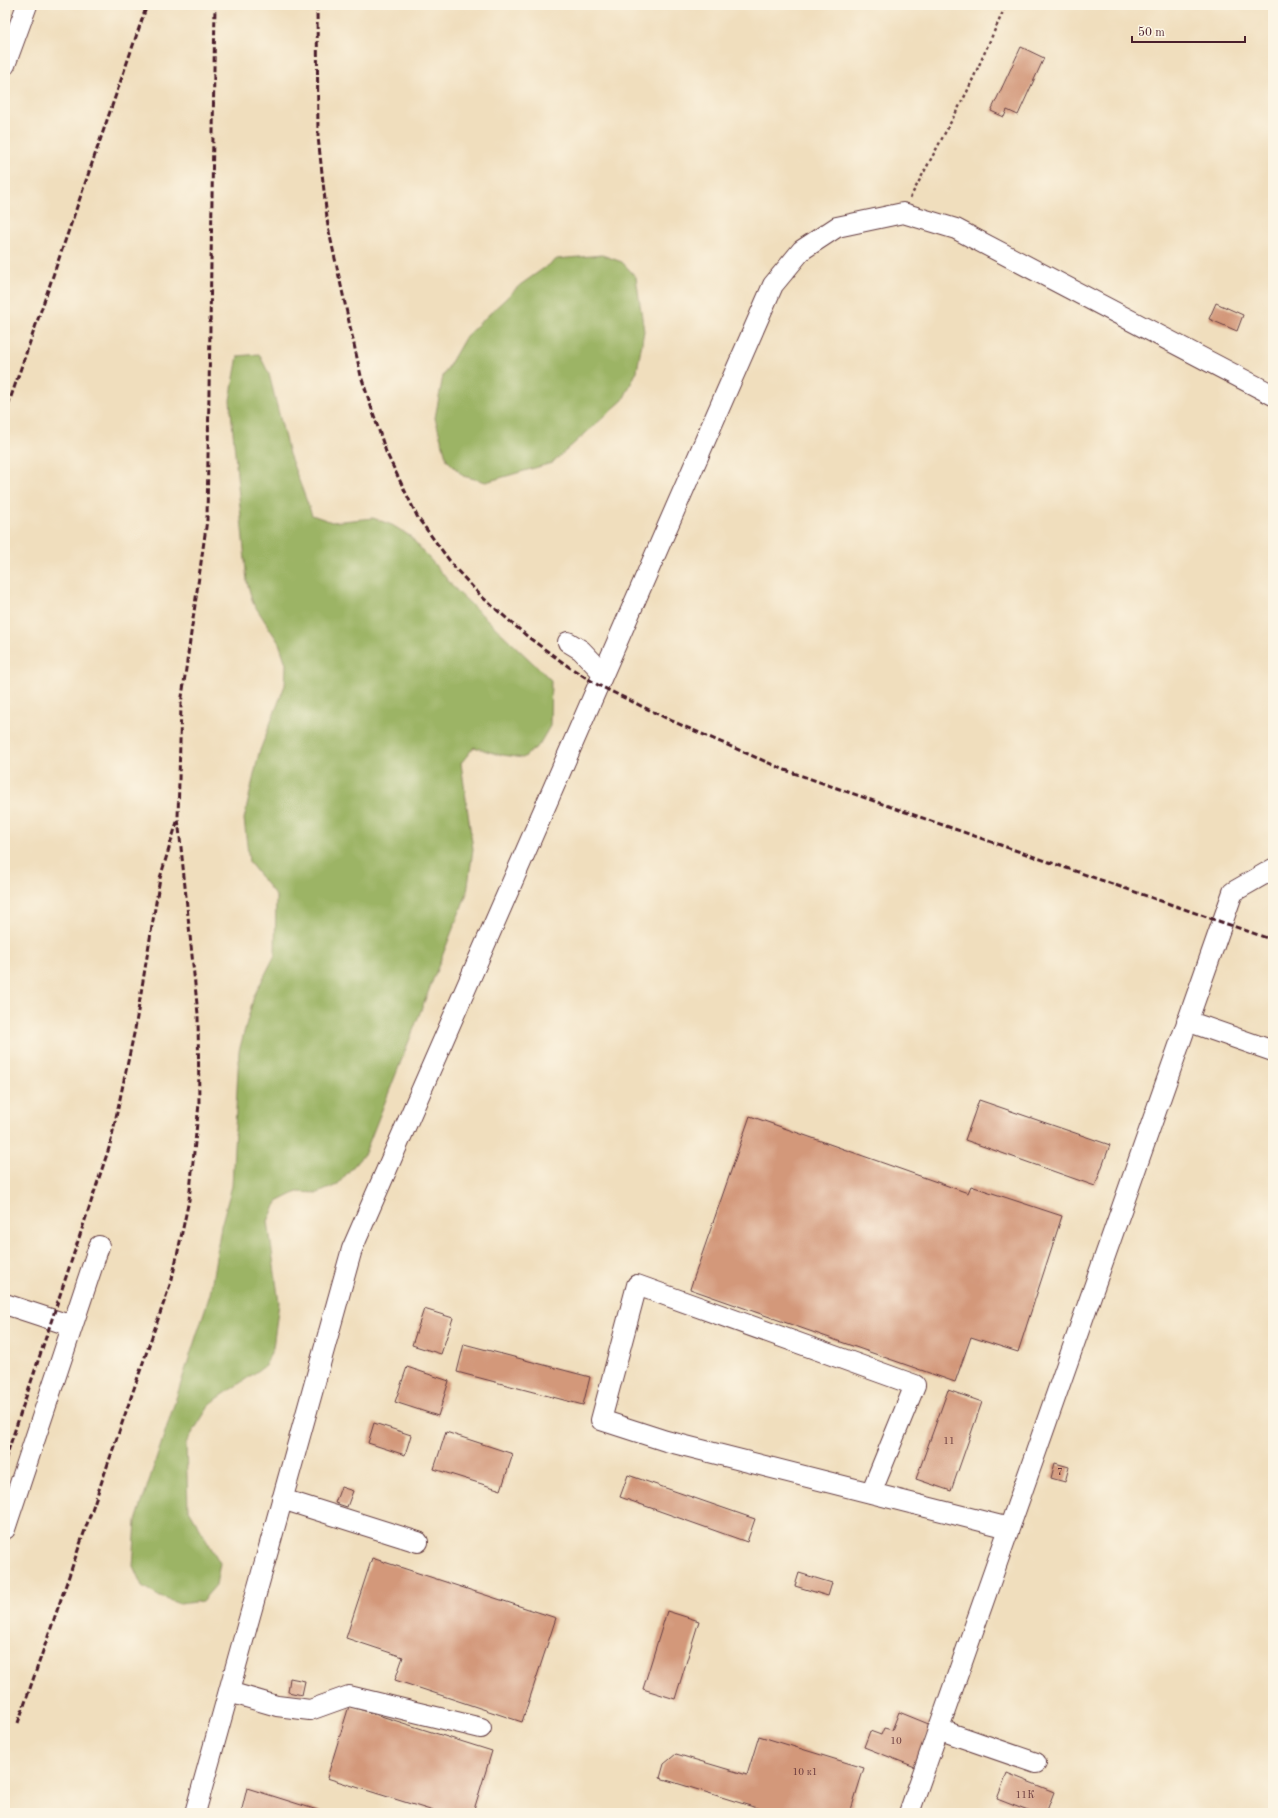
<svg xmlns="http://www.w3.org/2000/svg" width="1278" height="1818" font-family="'Old Standard TT',serif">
  <rect width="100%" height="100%" fill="#fcf5e5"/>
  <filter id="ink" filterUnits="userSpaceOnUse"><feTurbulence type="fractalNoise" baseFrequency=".025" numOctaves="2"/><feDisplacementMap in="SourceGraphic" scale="8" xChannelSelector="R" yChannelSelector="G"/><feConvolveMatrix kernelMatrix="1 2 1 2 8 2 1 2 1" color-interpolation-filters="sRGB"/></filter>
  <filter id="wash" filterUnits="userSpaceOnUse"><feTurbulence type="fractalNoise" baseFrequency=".012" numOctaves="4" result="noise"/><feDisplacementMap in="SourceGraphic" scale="16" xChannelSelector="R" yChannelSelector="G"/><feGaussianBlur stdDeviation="0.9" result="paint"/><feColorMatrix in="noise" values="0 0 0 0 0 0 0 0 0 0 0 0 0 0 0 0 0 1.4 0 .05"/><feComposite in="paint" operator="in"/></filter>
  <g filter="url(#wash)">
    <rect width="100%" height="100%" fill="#f0debd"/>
    <path fill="#9cb465" stroke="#736a48" d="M602 255 622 262 636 277 644 331 637 371 623 400 552 463 486 482 463 476 447 460 435 418 443 376 466 336 520 285 557 259Z
      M259 354 269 374 289 454 312 515 332 522 373 518 392 525 410 536 458 592 551 680 550 726 539 745 523 758 496 754 474 747 461 763 473 849 467 893 365 1153 337 1185 318 1193 297 1192 277 1202 268 1221 279 1303 273 1348 265 1366 211 1403 186 1443 188 1508 220 1563 216 1585 202 1601 180 1604 160 1597 142 1586 133 1566 136 1521 210 1294 221 1226 232 1186 239 1051 254 996 275 955 276 896 249 862 244 819 259 753 285 685 286 664 279 643 253 603 247 582 230 400 238 356Z"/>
    <g id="blocks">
      <path fill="#d3987a" d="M1021 47 1044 58 1018 115 1007 110 1004 117 991 111Z
        M1216 303 1243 315 1237 331 1209 319Z
        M979 1100 1110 1145 1095 1186 965 1140Z
        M750 1116 968 1193 971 1186 1062 1216 1018 1352 971 1337 955 1382 690 1289Z
        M424 1309 453 1318 441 1354 412 1345Z
        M464 1344 590 1377 583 1405 457 1372Z
        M407 1367 449 1381 438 1416 395 1402Z
        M948 1390 982 1402 951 1491 916 1479Z
        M374 1423 411 1435 405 1455 368 1443Z
        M446 1432 513 1454 501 1490 434 1469Z
        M1055 1463 1069 1467 1065 1482 1051 1478Z
        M628 1475 755 1519 747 1542 620 1497Z
        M341 1487 353 1491 347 1507 335 1503Z
        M372 1558 556 1618 522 1722 395 1680 403 1657 346 1638Z
        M799 1573 832 1583 828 1596 795 1586Z
        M667 1611 699 1621 675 1699 643 1689Z
        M290 1678 305 1681 302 1695 288 1692Z
        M349 1706 492 1751 473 1813H440L327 1778Z
        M899 1712 931 1725 915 1767 864 1747 870 1731 881 1735 884 1728 892 1730Z
        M759 1736 864 1768 850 1813H773L660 1778 664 1764 676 1754 747 1775Z
        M1007 1773 1054 1792 1046 1813H1033L997 1799Z
        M247 1788 327 1813H241Z"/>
    </g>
  </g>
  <g filter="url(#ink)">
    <use href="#blocks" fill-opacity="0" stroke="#633c41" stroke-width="1"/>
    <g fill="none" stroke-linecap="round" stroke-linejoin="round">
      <defs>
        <path id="minor" d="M5 65 27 5
          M568 642 581 650 603 673
          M1187 1021 1273 1051
          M5 1304 72 1326
          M871 1493 915 1385 637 1285 601 1420 666 1441 1009 1528
          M282 1499 418 1542
          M5 1529 99 1246
          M229 1692 277 1706 310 1710 349 1696 481 1728
          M938 1729 1036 1763
          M195 1813 352 1249 773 285 802 250 837 227 903 213 956 229 1273 395
          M909 1813 1233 892 1273 869"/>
      </defs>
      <use href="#minor" stroke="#633c41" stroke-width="22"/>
      <path stroke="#633c41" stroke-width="2.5" stroke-dasharray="3 3" stroke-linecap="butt" d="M910 198 967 92 1006 5"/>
      <use href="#minor" stroke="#fff" stroke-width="20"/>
      <path stroke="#4a1f2b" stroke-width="3" stroke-dasharray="6 3" stroke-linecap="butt" d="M317 5 318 137 328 227 361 376 386 452 418 518 455 568 482 597 528 637 569 667 598 685 672 721 785 770 1273 940
        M5 414 147 5
        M5 1460 110 1145 135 1029 160 878 177 822
        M18 1723 172 1279 189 1200 199 1104 198 1014 178 818 181 704 207 520 215 5"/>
    </g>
  </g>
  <g text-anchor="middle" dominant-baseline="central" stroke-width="3.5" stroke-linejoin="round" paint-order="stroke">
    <g font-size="10" fill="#6c3d3f">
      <text x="949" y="1441">11</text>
      <text x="1060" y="1472">7</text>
      <text x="896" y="1741">10</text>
      <text x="805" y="1772">10 к1</text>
      <text x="1025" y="1795">11К</text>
    </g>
  </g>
  <rect width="1278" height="1818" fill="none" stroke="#fcf5e5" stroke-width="20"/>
  <path d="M1132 36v6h113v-6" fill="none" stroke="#4a1f2b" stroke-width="2"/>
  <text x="1138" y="36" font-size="12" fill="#4a1f2b" stroke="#fcf5e5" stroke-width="3" paint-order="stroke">50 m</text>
</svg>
